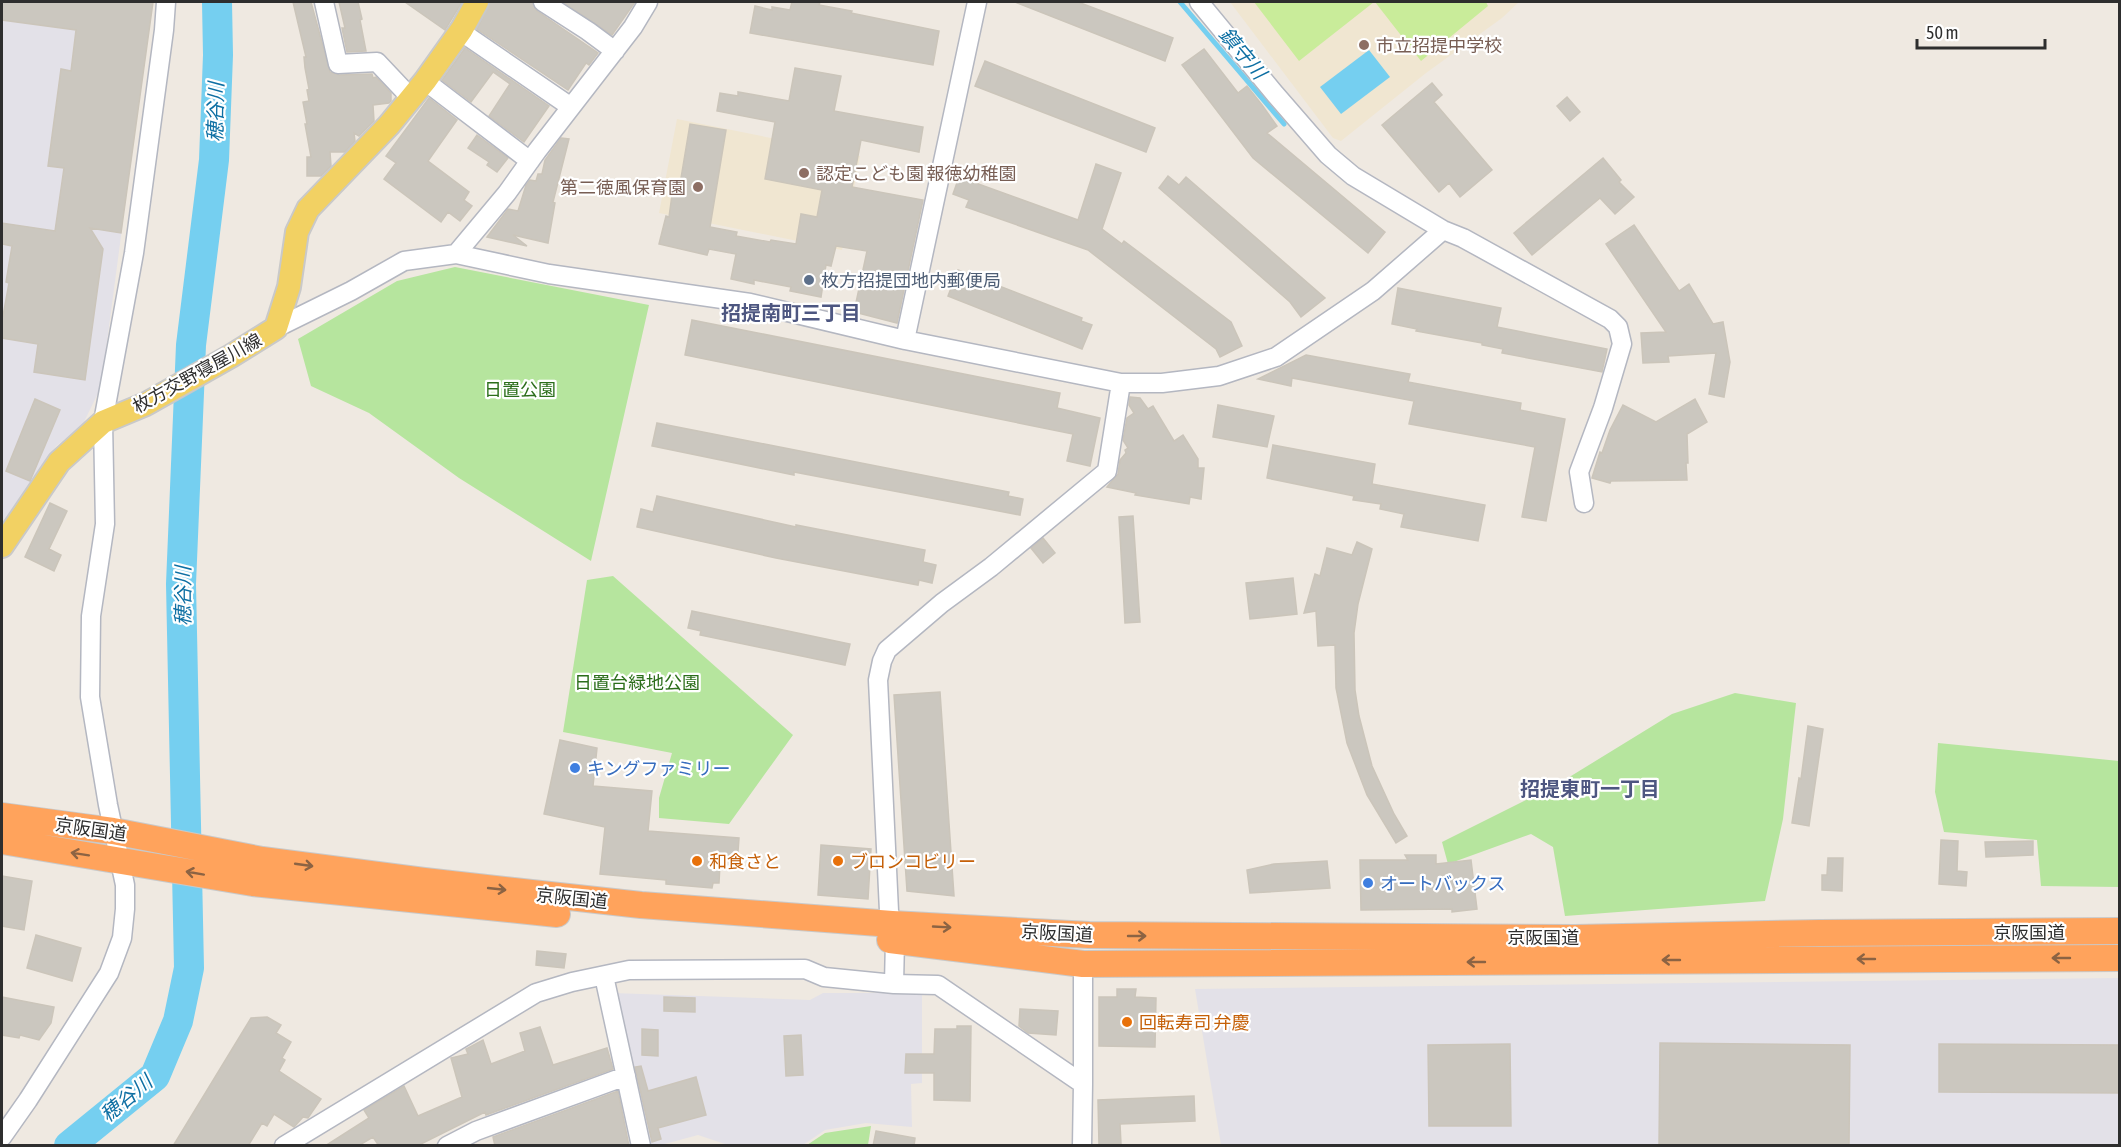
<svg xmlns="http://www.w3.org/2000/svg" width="2121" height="1147" font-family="'Asap Condensed','Noto Sans JP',sans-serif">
  <rect width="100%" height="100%" fill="#efe9e1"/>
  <path fill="#e3e1e8" d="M2 2H152L101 387 82 426 56 446 2 531Z
    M2119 978V1145H1221L1195 989Z
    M612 993 810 1000 823 993H922V1083L911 1084 912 1127 866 1123 825 1130 803 1145H728L698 1135 661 1145H647Z"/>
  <path fill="#f0e6d1" d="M1230 2H1519L1502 18 1426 73 1341 141 1333 138Z
    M677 119 860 156 842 250 659 213Z"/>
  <path fill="#b6e59e" d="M455 267 649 305 591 561 459 478 369 413 311 386 298 339 397 281Z
    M613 576 793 735 729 824 659 818V798L672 753 563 732 587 580Z
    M1735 693 1796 703 1783 819 1765 901 1565 916 1553 847 1531 834 1448 864 1442 842 1558 784 1672 714Z
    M1938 743 2119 761V887L2041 886 2037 840 1944 832 1935 792Z
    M871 1126 868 1145H807L825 1133Z"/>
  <path fill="#c9ec9a" d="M1254 2H1374L1299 61Z
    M1375 2H1486L1488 6 1421 61Z"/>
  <path fill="#75cff0" d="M1369 50 1390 77 1341 114 1320 87Z"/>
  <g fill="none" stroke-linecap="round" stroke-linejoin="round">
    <path stroke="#75cff0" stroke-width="5" d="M1180 2 1284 124"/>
    <path stroke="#75cff0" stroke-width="30" d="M69 1146 155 1076 178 1021 189 968 181 584 191 345 214 160 218 55 217 2"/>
  </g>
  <path fill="#cbc7bf" stroke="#cbc5ba" stroke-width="1.5" d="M2 2H153L121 233 90 228 103 249 85 380 34 372 38 344 2 338V316H3L9 283 6 282 12 246 2 244V223L55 231 64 168 48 166 61 69 71 71 76 30 2 20Z
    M293 2H311L330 72 339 75 372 74 373 78 376 77 391 93V101L389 103 373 105 374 121 359 136 354 133 355 141 345 152H330L331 166 321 176H307V157H311L305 124H307L303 102 309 101 307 90 309 89 305 68 304 57H306Z
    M339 2H358L362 19 360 20 366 51 347 52 342 28H345Z
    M405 2H462L445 30Z
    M490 2H532L537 11 598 53 589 65 586 63 568 90 477 29Z
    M563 2H635L612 35Z
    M792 2H820L819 5 852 11 851 13 939 31 933 65 750 33 755 6 772 10V7L790 10Z
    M1015 2H1078L1173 38 1165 61Z
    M465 48 549 106 524 142 489 116 510 84 493 72 471 102 442 80Z
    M1204 49 1238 93 1247 86 1262 105 1277 126 1267 133 1385 232 1368 253 1253 158 1182 65Z
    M985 61 1155 128 1146 152 975 86Z
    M795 68 841 76 834 111 923 127 919 152 861 140 852 187 923 200 897 323 854 312 867 251 836 246 831 266 826 265 821 297 790 291 791 287 754 280V284L731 279 736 254 709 249 707 255 659 244 666 216 669 217 672 195 678 196 690 124 726 130 710 227 737 232 736 236 770 242 771 240 796 244 801 214 817 217 822 190 765 179 775 122 717 111 720 93 738 96V92L789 101Z
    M1432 83 1442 95 1434 102 1492 170 1460 197 1449 183 1439 192 1382 125Z
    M1567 97 1580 112 1570 121 1557 106Z
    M429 98 457 120 428 161 469 192 464 200 472 206 460 221 448 212 441 222 384 179 396 163 386 156Z
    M477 135 508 158 497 172 487 165 489 162 468 148Z
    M561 138 569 139 553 202 555 203 548 243 513 235 527 246 487 237 508 209 518 211 526 185 530 180 536 181 538 174H542L545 160Z
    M1603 158 1621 180 1619 182 1634 197 1615 214 1600 198 1532 255 1514 233Z
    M1096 164 1121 173 1102 229 1122 244 1124 241 1231 322 1242 346 1220 357 1216 349 1088 250 966 207 969 200 953 194 959 177 1078 220Z
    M1168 176 1179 185 1186 177 1325 298 1301 317 1290 302 1159 188Z
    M1634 225 1679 291 1689 284 1713 324 1723 322 1730 362 1724 397 1709 394 1716 353 1668 356 1669 362 1643 363 1641 333 1666 332 1606 244Z
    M958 270 1082 318 1081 321 1092 325 1082 349 948 296Z
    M1398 288 1501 308 1497 327 1607 349 1602 372 1502 353 1503 349 1482 345V343L1416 331 1417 329 1392 324Z
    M692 320 1060 393 1057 408 1100 418 1090 466 1067 461 1073 434 685 355Z
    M1306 355 1410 374 1408 382 1521 403 1520 410 1565 419 1546 521 1522 517 1535 447 1409 424 1414 401 1292 378 1291 386 1258 379Z
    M1130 397 1140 398 1148 409 1153 406 1174 441 1183 435 1198 459V468H1204L1201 499 1190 497 1189 504 1135 495 1136 493 1107 487 1118 474 1120 460 1126 453 1125 450 1128 448 1123 440 1127 418 1134 413 1129 405Z
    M35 399 60 410 30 481 6 471Z
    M1695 399 1707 422 1687 434 1688 463H1686L1687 480 1611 481 1610 483 1592 478 1600 452 1602 453 1610 430 1623 405 1656 422Z
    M1218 405 1274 416 1267 447 1213 437Z
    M657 423 1009 492 1008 496 1023 499 1020 515 794 472V475L652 446Z
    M1273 445 1375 464 1372 484 1485 505 1478 541 1401 527 1404 514 1380 509 1381 504 1353 500 1354 496 1267 478Z
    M657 496 796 527V525L925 550 923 562 936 565 932 583 919 580 918 585 776 558 637 527 641 509 653 512Z
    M50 503 67 511 49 549 61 555 54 571 25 557Z
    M1133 516 1140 622 1125 623 1119 517Z
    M1043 538 1055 553 1043 563 1031 548Z
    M1357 542 1372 549 1358 604 1354 633 1355 690 1359 716 1372 766 1394 814 1407 836 1396 843 1367 795 1347 743 1336 688 1335 645 1318 646 1316 611 1304 613 1315 574 1320 576 1327 548 1352 555Z
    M1293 578 1297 614 1250 619 1246 583Z
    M692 611 850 644 845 665 700 635 701 631 688 628Z
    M940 692 954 896 907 891 894 695Z
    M1808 726 1823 729 1809 826 1792 823 1799 778 1801 779Z
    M560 740 597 748 593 786 652 791 648 831 739 838 737 865 720 864 719 883H713L712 888 666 884V880L600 874 605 827 544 814Z
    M1941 840 1958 841 1957 871 1967 872 1966 886 1939 884Z
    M2033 841V855L1986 857 1985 842Z
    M821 845 871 849 868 899 818 895Z
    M1405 855H1436V864L1471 860 1477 909 1452 912V909L1361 910 1360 860H1408Z
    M1828 858H1843L1842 891 1822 890V875H1827Z
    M1327 861 1330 888 1250 893 1247 870 1274 864Z
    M2 876 32 881 24 930 2 926Z
    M36 935 81 948 72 981 27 968Z
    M537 951 566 954 564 968 536 965Z
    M1117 989H1136L1135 997 1156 998 1155 1047 1099 1046V997H1117Z
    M2 997 54 1007 51 1023 39 1040 20 1035 19 1038 2 1035Z
    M664 997 695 998V1012L664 1011Z
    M1020 1009 1058 1011 1056 1035 1028 1033 1019 1026Z
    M267 1017 281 1025 276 1033 291 1042 282 1058 285 1060 279 1071 321 1099 308 1118 303 1117 294 1127 274 1114 267 1126 262 1123 248 1146H173L251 1018Z
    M957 1026H971L970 1101 934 1100V1073H905L906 1054H934L935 1029H957Z
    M540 1027 553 1065 607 1048 613 1069 486 1115 485 1112 417 1146H379L373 1137 358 1146H325L369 1118 364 1110 404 1086 418 1116 462 1097 451 1058 468 1054 466 1049 483 1040 491 1064 525 1051 520 1033Z
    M642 1029 658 1030V1056L642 1055Z
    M801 1035 803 1075 786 1076 784 1036Z
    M1660 1043 1850 1045 1849 1146H1659Z
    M1510 1044 1511 1126H1429L1428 1045Z
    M1939 1044 2120 1045V1093L1939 1092Z
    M641 1066 648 1091 696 1077 706 1115 658 1128 661 1139 652 1142 635 1067Z
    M618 1091 629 1146H495L493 1137Z
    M1194 1096 1195 1121 1120 1124 1121 1144 1099 1145 1098 1100Z
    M876 1131 915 1138 914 1146H873Z"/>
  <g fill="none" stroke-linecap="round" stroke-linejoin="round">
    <defs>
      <path id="minor" d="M324 2 338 64 377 62 411 98
        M543 2 588 31 615 51
        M1199 2 1275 94 1328 155 1353 176 1443 230 1463 238 1610 319 1618 327 1622 344 1603 408 1579 472 1584 503
        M460 31 571 107
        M425 81 530 161
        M456 254 507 193 537 151 633 27 648 2
        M276 328 351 291 404 261 456 254 549 274 750 303 905 340 1121 383H1162L1219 376 1276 357 1373 291 1443 230
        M905 340 977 2
        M604 976 641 1146
        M894 984 895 940 889 911 878 680 882 661 887 650 942 603 991 567 1107 471 1121 383
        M2 1137 28 1100 109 973 122 938 125 909V885L108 805 90 697 91 616 105 524 103 422 134 253 164 30 166 2
        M284 1146 536 993 572 982 629 970 805 969 824 977 894 984 938 985 1083 1084
        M447 1146 476 1131 626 1076
        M1082 1146 1083 1084V964"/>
      <path id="major" d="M2 546 59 462 103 422 146 404 231 356 276 328 289 287 297 232 308 209 389 125 425 81 462 29 477 2"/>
      <path id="highway" d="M2 816 113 831 262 860 424 881 641 905 892 924 1089 935 1575 938 1820 933 2120 931
        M2 841 253 883 557 914
        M890 940 1083 964 2120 958"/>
    </defs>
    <use href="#minor" stroke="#b4b7c1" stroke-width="21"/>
    <use href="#major" stroke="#c9c9c9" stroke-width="26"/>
    <use href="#highway" stroke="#c9c9c9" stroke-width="28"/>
    <use href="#minor" stroke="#fff" stroke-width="18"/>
    <use href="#major" stroke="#f2d163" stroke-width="22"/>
    <use href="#highway" stroke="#ffa35c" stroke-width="26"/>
  </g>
  <defs><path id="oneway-shaft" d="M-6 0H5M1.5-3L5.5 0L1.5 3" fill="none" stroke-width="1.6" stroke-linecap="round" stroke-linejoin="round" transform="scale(1.5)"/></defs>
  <g stroke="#8c6343">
    <use href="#oneway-shaft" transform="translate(80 854) rotate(-171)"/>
    <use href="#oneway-shaft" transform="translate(304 865) rotate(8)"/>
    <use href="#oneway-shaft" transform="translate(195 873) rotate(-170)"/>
    <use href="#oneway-shaft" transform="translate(497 889) rotate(6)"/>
    <use href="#oneway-shaft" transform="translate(942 927) rotate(3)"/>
    <use href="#oneway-shaft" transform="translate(1137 936)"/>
    <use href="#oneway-shaft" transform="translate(2061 958) rotate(180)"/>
    <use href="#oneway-shaft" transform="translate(1866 959) rotate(180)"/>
    <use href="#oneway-shaft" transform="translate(1671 960) rotate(180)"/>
    <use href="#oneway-shaft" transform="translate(1476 962) rotate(180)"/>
  </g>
  <g fill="#8d6e63" stroke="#fff" stroke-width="2">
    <circle cx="1364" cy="45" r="6"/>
    <circle cx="804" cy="173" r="6"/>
    <circle cx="698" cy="187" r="6"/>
  </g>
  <circle fill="#5c6f8a" stroke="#fff" stroke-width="2" cx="809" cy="280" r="6"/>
  <g fill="#3f7fe0" stroke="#fff" stroke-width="2">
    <circle cx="575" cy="768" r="6"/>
    <circle cx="1368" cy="883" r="6"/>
  </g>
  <g fill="#e8710a" stroke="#fff" stroke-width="2">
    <circle cx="697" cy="861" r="6"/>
    <circle cx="838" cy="861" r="6"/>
    <circle cx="1127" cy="1022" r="6"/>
  </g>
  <g text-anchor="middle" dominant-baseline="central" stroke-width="4.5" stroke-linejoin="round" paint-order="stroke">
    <g font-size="18" fill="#785e54" stroke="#fff" text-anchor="start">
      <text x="1376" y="45">市立招提中学校</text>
      <text x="816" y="173">認定こども園 報徳幼稚園</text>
      <text x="686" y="187" text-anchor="end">第二徳風保育園</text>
    </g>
    <g font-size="18" fill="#4e5e75" stroke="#fff" text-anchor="start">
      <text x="821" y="280">枚方招提団地内郵便局</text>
    </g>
    <g font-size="18" fill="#2e2e2e" stroke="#fff">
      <text transform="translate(197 373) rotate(-29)">枚方交野寝屋川線</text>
      <text transform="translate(91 829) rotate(8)">京阪国道</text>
      <text transform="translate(572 898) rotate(6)">京阪国道</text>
      <text x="2029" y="932">京阪国道</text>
      <text transform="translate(1057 933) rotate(3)">京阪国道</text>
      <text x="1543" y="937">京阪国道</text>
    </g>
    <g font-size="18" fill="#2c6e1b" stroke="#fff">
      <text x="520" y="389">日置公園</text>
      <text x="637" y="682">日置台緑地公園</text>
    </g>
    <g font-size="18" fill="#366cbe" stroke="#fff" text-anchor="start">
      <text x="587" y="768">キングファミリー</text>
      <text x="1380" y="883">オートバックス</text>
    </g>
    <g font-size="18" fill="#c56008" stroke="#fff" text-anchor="start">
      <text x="709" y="861">和食さと</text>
      <text x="850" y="861">ブロンコビリー</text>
      <text x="1139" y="1022">回転寿司 弁慶</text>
    </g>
    <g font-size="20" font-style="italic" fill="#0d6fa3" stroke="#fff">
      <text transform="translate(1243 53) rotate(50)">鎮守川</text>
      <text transform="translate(215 112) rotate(-89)">穂谷川</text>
      <text transform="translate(182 596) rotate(-90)">穂谷川</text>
      <text transform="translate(126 1098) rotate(-40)">穂谷川</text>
    </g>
    <g font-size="20" font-weight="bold" fill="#4d5680" stroke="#fff">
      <text x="791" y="312">招提南町三丁目</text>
      <text x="1590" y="788">招提東町一丁目</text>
    </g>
  </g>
  <rect width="2121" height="1147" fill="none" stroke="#2e2e2e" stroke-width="6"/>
  <path d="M1917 39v9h128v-9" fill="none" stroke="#2e2e2e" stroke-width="3"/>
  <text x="1926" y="39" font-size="18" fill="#2e2e2e" stroke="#ffffff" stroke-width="4.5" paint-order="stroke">50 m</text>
</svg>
